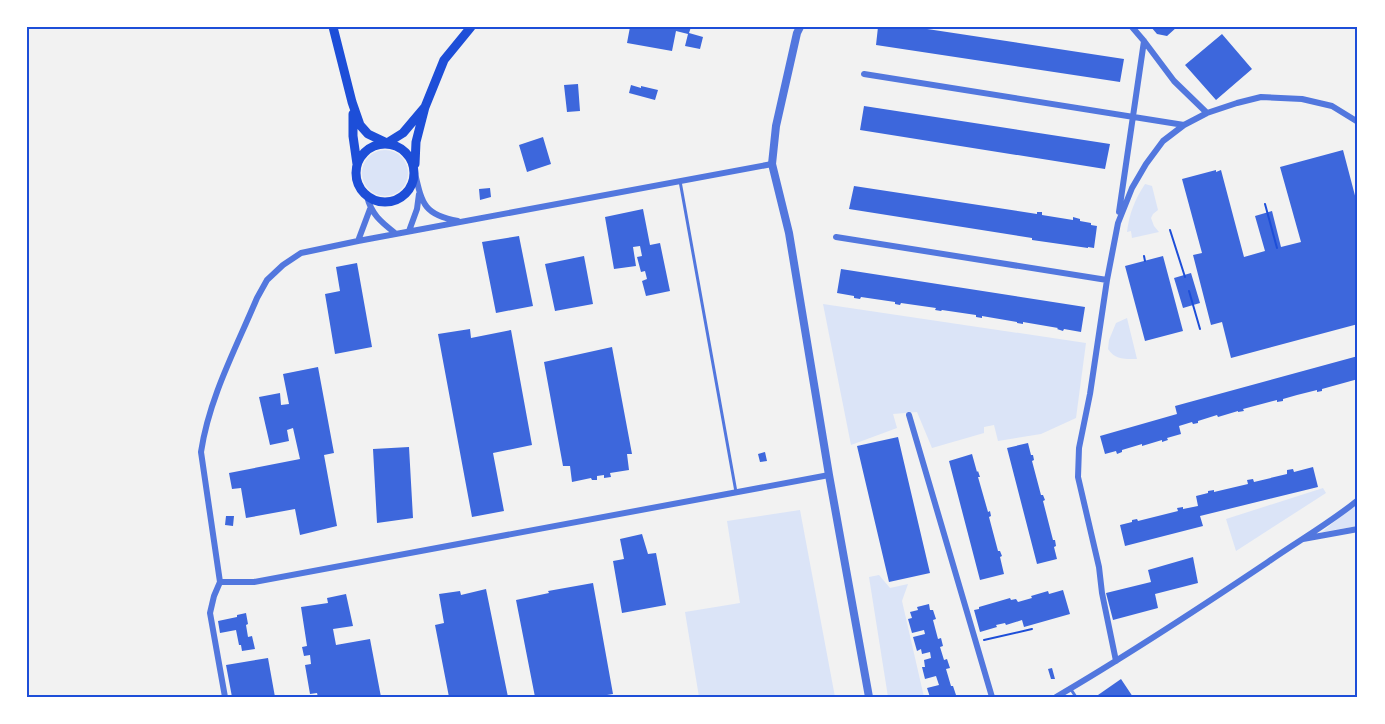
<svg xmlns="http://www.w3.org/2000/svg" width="1385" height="724" font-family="'Fira Sans Condensed',sans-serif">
  <rect width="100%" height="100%" fill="#f2f2f2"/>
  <path fill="#dbe4f7" d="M362 173a23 23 0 1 1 46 0a23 23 0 1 1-46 0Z
    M1145 184 1152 186 1158 210 1153 214 1151 218 1154 226 1159 232 1132 238 1131 231 1127 232C1129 214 1135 199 1145 184Z
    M823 304 1086 343 1076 418 1041 434 998 441 994 425 984 427V433L932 448 917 412 893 414 897 428 851 445Z
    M1127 318 1137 359C1125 359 1115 360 1108 349L1109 340 1116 323Z
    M1323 488 1326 493 1236 551 1226 519Z
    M1358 502V526L1322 532Z
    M800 510 835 697H699L685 612 740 603 727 521Z
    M879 575 890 588 908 584 902 601 924 697H888L869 577Z"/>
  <path fill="#3d67dc" d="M630 27H691L689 33 703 37 700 49 685 46 688 34 676 31 672 51 627 43Z
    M878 27H914L1124 59 1120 82 876 45Z
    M1151 27H1177L1167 36 1157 34Z
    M1222 34 1252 69 1216 100 1185 65Z
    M578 84 580 111 567 112 564 85Z
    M631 85 641 88V86L658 90 655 100 629 93Z
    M864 106 1110 144 1105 169 860 130Z
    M543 137 551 164 527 172 519 145Z
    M1343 150 1358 207V324L1231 358 1222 322 1211 325 1193 255 1202 253 1182 179 1216 170V172L1221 170 1244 257 1265 251 1255 216 1272 211 1281 247 1301 242 1280 167Z
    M854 186 1037 214V212H1042V215L1073 220V217L1080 219V221L1091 223V225L1097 226 1094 248 1088 247V248L1032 240V238L849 209Z
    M490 188 491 197 480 200 479 189Z
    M643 209 650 245 660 243 670 291 646 296 642 281 647 279 645 271 641 272 637 257 642 256 640 246 633 247 636 266 614 269 605 217Z
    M519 236 533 306 496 313 482 242Z
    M584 256 593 304 555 311 545 264Z
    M1163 256 1183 331 1145 341 1125 266Z
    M357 263 372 347 335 354 325 294 340 291 336 267Z
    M841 269 1085 307 1081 332 1064 329 1063 331 1057 329 1058 328 1023 322V324L1017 323V322L982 316V318L976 317V315L942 310 941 311 935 310 936 308 901 303 900 305 895 304V302L861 297 860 299 854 298V296L837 293Z
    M1191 273 1200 303 1183 308 1174 278Z
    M470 329 471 338 511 330 532 445 493 453 504 511 472 517 438 334Z
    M612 347 632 454H627L629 470 610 473 611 477 604 478V475L597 476V480H592L591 478 572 482 570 466H563L544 362Z
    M1358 356V379L1322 389V391L1317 392V390L1297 395 1283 399V401L1277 402V400L1243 409 1244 411 1238 412V411L1218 417 1217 415 1198 421V423L1193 424 1192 422 1179 426 1181 434 1167 438 1168 440 1162 442V440L1142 446V444L1122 450V452L1117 454 1116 451 1105 454 1100 436 1177 414 1175 406Z
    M318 367 334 453 324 455 337 526 300 535 295 509 246 518 241 488 232 489 229 473 300 459 293 428 287 430 289 441 270 445 259 397 280 393 281 405 289 404 283 374Z
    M898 437 930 573 889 582 857 446Z
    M1028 443 1031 455H1033L1034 460 1032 461 1041 495H1043L1045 500 1043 501 1053 540H1055L1056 546 1054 547 1057 559 1037 564 1007 448Z
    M409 447 413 518 377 523 373 449Z
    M765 452 767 461 760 462 758 454Z
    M972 454 977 472 978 471 980 477H978L988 512 990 511 991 516 989 517 998 551H1000L1002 556 1000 557 1004 574 980 580 949 461Z
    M1313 467 1318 487 1200 516 1203 526 1125 546 1120 525 1132 522V520L1137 519 1138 521 1178 511 1177 508 1183 507V509L1198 506 1196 496 1208 493V491L1214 490V492L1248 484 1247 480 1253 479 1254 482 1287 474V470L1293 469 1294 472Z
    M226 516H234L233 526 225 525Z
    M642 534 648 554 656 553 666 605 622 613 613 561 624 559 620 539Z
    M1193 557 1198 583 1155 594 1158 608 1113 620 1106 593 1151 582 1148 570Z
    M593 583 613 694 595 697H535L516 600 549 593 548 591Z
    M486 589 508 697H449L435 625 444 623 439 594 460 591 461 595Z
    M1063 590 1070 614 1024 627 1022 620 1006 625 1005 623 996 625 997 627 980 632 974 610 979 609V607L1010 598 1011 600 1016 599 1018 602 1032 598 1031 596 1048 591 1049 594Z
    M346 594 353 626 333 629 336 645 370 639 381 697H318L317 693 310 694 305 665 311 664 310 655 304 656 302 647 307 646 301 607 328 603 327 598Z
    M929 604 930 610H933L936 619 933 620 938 639 941 638 943 646 940 647 944 660 947 659 950 668 946 669 951 686H953L956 695H953L954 697H930L927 688 939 685 936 676 925 679 922 667H925L924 660 931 658 930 652 922 654 921 649 917 651 913 637 925 634 924 630 912 633 908 619 912 618 910 612 918 610 917 607Z
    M246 613 248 624 246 625 248 637 252 636 255 649 242 651 241 645H239L236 630 220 633 218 621 237 617V615Z
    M268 658 275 697H232L226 665Z
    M1052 668 1055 679H1051L1048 669Z
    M1121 679 1133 697H1100L1098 695Z"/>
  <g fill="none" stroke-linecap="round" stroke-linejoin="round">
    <path stroke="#1d4ed8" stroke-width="2" d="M1265 204 1277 248
      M1170 230 1185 277
      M1144 256 1145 261
      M1189 291 1200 329
      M984 640 1032 629"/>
    <path stroke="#5277de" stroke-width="3" d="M680 181 736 492
      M1070 688 1076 697"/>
    <path stroke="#5277de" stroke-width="6" d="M1132 27 1144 41 1174 81 1207 113
      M864 74 1184 125
      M415 173C422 204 424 215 458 221
      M367 196C371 214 381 222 395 233
      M1119 212 1144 41
      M409 231 417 209 419 194
      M836 237 1107 280
      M358 241 370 209
      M909 415 992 697
      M1303 539 1358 529
      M220 582 201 452C209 398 236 348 257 298L267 280 283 265 301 253 358 241 772 164
      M220 582H254L829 475
      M220 582 214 596 210 613 225 697
      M1116 661 1102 593 1099 567 1078 477 1079 448 1090 394 1107 280 1118 223 1132 188 1146 164 1163 141 1184 125 1207 113 1237 103 1261 97 1302 99 1332 106 1358 122
      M1056 697C1128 655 1198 609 1268 562 1298 541 1330 523 1358 500"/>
    <path stroke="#5277de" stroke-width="8" d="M800 27 797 33 776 126 772 164 789 233 829 475 869 697"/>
    <path stroke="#1d4ed8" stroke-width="9" d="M333 27 352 102 360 125 368 134 387 143 403 133 425 107
      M353 114V136L357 164
      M356 173a29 29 0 1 1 58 0a29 29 0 1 1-58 0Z
      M415 164 416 142 425 107 444 60 471 27"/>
  </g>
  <rect width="1385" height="724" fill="none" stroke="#ffffff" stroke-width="57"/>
  <rect x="28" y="28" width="1328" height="668" fill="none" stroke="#1d4ed8" stroke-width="2"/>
</svg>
